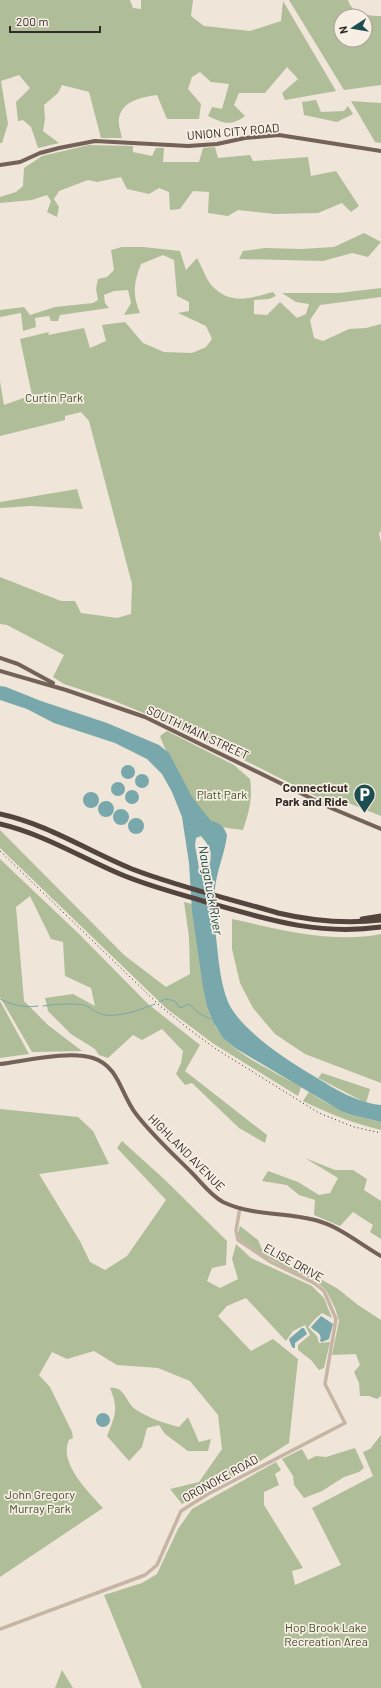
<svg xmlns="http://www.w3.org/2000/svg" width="381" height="1688" font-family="Barlow,sans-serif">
  <rect width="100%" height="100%" fill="#efe5d8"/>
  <path fill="#b0bd99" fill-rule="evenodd" d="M0 0H130L133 8 141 9V0H193L191 16 204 26 250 31 281 21 283 1 336 91 285 100 282 93 298 79 287 67 265 93H239L234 105 245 116C230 127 223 123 208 116L212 107 222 109 229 84 211 82 200 72 192 77 188 89 201 104 199 119H167L157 95C142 97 121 101 119 119 118 125 121 133 122 138H101L89 92 62 85 58 93 44 105 45 119 43 131 59 143 38 148 31 127 23 120 18 121 16 102 30 88 19 75 1 81 8 124 2 143H0Z
    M289 0H348C352 14 368 16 381 16V85L344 90ZM341 16H365V40H341Z
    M316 100 321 112 344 111 348 106 353 114 337 122 304 115 302 102Z
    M351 101 381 103V143L375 142Z
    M89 145 133 146V152L152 156 156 148H164L163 162H199L203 148 215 147 218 158 250 155 253 161 308 157 311 176 336 171 359 206 351 212 342 203 318 213 275 214 238 210 228 216 208 213 209 192 193 191 180 209 170 210 169 192 159 188 149 194 127 189 121 177 97 182 88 180 59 191 54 199 59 207 57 217 47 212 51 201 47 195 32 200 0 203V197L16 192 23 186 24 168 42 156Z
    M364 233 381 242 368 257 352 253 323 261 239 259 243 251 265 248 301 249 334 247Z
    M122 247H143L180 251 186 270 197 258C202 267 206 279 212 286 232 306 250 298 273 292L276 296 269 299 254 300V314L267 315 280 302 297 318 306 314 309 304 296 302 282 293H339L381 288V297L320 305 310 320 314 338 323 341 349 329 366 328 381 324V531L379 533 381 543V816L333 797 325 801 236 756 163 721 112 700 64 684 53 677 64 655 7 625 0 624V577L61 601H75L81 613 117 618 131 614 132 584 89 421 81 412 65 416V420L0 436V381L4 405 32 395 20 339 49 332 48 335 84 328 90 348 106 341 102 325 125 322 143 343 164 352 192 353 206 347 212 339 206 326 178 313 189 311V302L177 296 174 260 163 255 141 264C134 282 132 294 140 313L124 315 131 303 128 290 114 291 104 295 105 303 109 308 60 315 58 321H51L49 316 35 318 36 327 23 331 21 313 0 317V310L24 307 30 315 55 307 93 303 98 300 96 289 98 279 107 277 114 270 111 250Z
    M77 489 83 509 31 506 0 508V502Z
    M167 731 234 765 250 779C253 798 249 812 243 830 235 829 217 827 210 823 192 811 168 757 160 736Z
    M0 830 124 955 166 987 190 974 189 937 184 902 192 904 207 1007C211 1018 215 1028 223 1037 237 1055 280 1075 301 1087L298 1096 214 1044 167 1009 0 848Z
    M0 859 79 934 148 1004 200 1045 185 1071 267 1135 265 1143 239 1128 192 1083 185 1085 176 1074 181 1063 183 1051 162 1029 142 1040 133 1035 108 1058 99 1055 95 1049 71 1034 48 1011 45 998 73 994 95 1006 91 988 65 976 63 942 51 939 30 896 16 907 24 1001 48 1025 82 1051 32 1052 0 997Z
    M232 919C278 929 334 944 381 934V1083L305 1054 275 1034 253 1008 240 983 232 949Z
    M0 1001 29 1054 0 1058Z
    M322 1073 370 1089 366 1103 318 1078Z
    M309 1092C334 1109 352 1115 381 1122V1130C352 1123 330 1114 303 1101Z
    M0 1109 78 1117 93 1131 109 1164 39 1174 81 1243 90 1262 105 1270 127 1256 166 1200 117 1148 122 1141 164 1179 227 1241 226 1265 212 1268 207 1281 220 1288 238 1279 232 1259 236 1244 251 1258 312 1286 324 1298 332 1318 322 1313 315 1319 308 1327 317 1336 319 1343 330 1342 324 1368 319 1370 311 1360 298 1350V1345L310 1335 305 1325 293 1331 286 1341 246 1298 227 1306 218 1316 251 1351 273 1339 298 1359 289 1443 251 1467 182 1504 170 1489 199 1482 222 1449 218 1415 190 1381 158 1368 117 1365 94 1351 67 1359 52 1352 39 1375 50 1387 72 1432 73 1438 69 1440C58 1463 89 1492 103 1508L0 1577Z
    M305 1158 335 1170H353L367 1179 364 1190 381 1201V1239L370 1232 373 1225 353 1212 340 1226 314 1215 315 1200 299 1195 287 1185 262 1181 268 1171 298 1182 319 1195 330 1193 338 1178Z
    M240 1226 258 1240 263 1252 290 1267 310 1273 338 1289 358 1305 381 1320V1396L377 1399 369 1396H360L359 1383 354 1372 360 1365 356 1354 332 1355 339 1321 335 1308 326 1290 314 1280 290 1270 263 1255 240 1240 238 1233Z
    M110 1388C125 1386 126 1403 135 1409 148 1418 164 1423 179 1427L188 1417 199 1442 211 1439 208 1451H188L165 1434 159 1425 147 1428 142 1447 129 1461 107 1436C115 1416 119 1409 110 1388Z
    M381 1435V1688H142L104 1595 142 1583 157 1574 178 1529 192 1509 276 1462 281 1470 275 1474 279 1485 264 1492V1505L303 1568 292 1571 295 1585 341 1565 312 1508 373 1476 363 1452 370 1449Z
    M355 1448 364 1468 359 1472 344 1477 322 1491 304 1498 294 1485 293 1476 282 1459 302 1449 308 1460 316 1456 326 1457Z
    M62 1670 73 1688H55Z"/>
  <path fill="#78a8ab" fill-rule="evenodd" d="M0 686 6 687 41 701 107 723 159 745 169 753 192 797 211 821C220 823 224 826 227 835 225 853 217 870 215 888 212 907 215 927 217 946 219 965 221 984 228 1002 240 1029 283 1057 307 1072 329 1085 355 1103 381 1105V1122L353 1115 341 1111 235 1048 223 1038 213 1022 207 1007 203 987 192 911 189 863 182 817 172 792 162 774 147 759 115 743 54 723 27 709 0 700ZM201 836C210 847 212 850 210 863L204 868 200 874 195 845 196 838Z
    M121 772a7 7 0 1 1 14 0a7 7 0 1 1-14 0Z
    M135 781a7 7 0 1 1 14 0a7 7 0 1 1-14 0Z
    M111 789a7 7 0 1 1 14 0a7 7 0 1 1-14 0Z
    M125 797a7 7 0 1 1 14 0a7 7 0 1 1-14 0Z
    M83 800a8 8 0 1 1 16 0a8 8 0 1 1-16 0Z
    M98 809a8 8 0 1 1 16 0a8 8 0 1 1-16 0Z
    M113 817a8 8 0 1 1 16 0a8 8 0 1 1-16 0Z
    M128 826a8 8 0 1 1 16 0a8 8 0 1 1-16 0Z
    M321 1316 333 1324 329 1339 322 1342 320 1341C323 1332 314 1332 311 1327Z
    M302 1328H304L307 1334 295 1343V1348H293L291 1345 289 1339Z
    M96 1420a7 7 0 1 1 14 0a7 7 0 1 1-14 0Z"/>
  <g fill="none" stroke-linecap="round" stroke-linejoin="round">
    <path stroke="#78a8ab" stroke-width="1" d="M0 999C13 1005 24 1008 38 1006
      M159 1002 166 999 175 1001 180 1008 189 1004 200 1014 211 1019
      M43 1006C56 1004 71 1003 84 1005 91 1007 97 1014 104 1015 120 1017 140 1010 155 1004"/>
    <path stroke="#c6b5a4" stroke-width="3.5" d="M0 1629 145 1575 157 1565 181 1511 208 1494 345 1423 325 1384 336 1319 324 1291 314 1283 271 1262 238 1240 236 1230 240 1208"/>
    <path stroke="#746157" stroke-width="4" d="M0 165 20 162 40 153 59 148 95 141 188 146 217 144 245 138 279 135 381 151
      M0 658 18 664 53 683
      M0 671 66 690 145 717 331 808 381 829
      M0 1064C25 1061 70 1050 93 1058 119 1066 121 1095 136 1114 153 1136 173 1154 192 1173 202 1183 210 1195 223 1202 252 1216 284 1212 315 1220 339 1226 360 1244 381 1256"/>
    <path stroke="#53443d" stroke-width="5" d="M0 814C47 824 88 851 132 869 179 887 230 899 278 913 312 921 346 924 381 920
      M0 824C43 834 80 857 120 874 148 886 177 893 206 902 266 919 318 936 381 927
      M362 919 381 916"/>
    <path stroke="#322a26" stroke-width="1" stroke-dasharray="1 3" stroke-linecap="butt" d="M0 851 159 1005 190 1030 216 1049 319 1113 354 1127 381 1133"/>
  </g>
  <defs>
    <symbol id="parking-pin" viewBox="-11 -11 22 30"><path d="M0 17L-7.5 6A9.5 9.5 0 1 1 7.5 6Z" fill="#1e4d51" stroke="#f7efe3"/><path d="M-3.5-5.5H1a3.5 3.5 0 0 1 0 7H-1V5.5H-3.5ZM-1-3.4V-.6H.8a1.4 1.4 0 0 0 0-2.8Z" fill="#fff"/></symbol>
  </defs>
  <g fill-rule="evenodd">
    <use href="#parking-pin" x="352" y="782" width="25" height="34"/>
  </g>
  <g text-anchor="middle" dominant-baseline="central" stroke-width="3.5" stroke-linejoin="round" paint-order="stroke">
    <g font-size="12" fill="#322a26" stroke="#f7efe3">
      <text transform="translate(233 131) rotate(-5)">UNION CITY ROAD</text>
      <text transform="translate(198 732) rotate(25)">SOUTH MAIN STREET</text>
      <text transform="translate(187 1152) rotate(45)">HIGHLAND AVENUE</text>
      <text transform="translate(294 1262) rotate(29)">ELISE DRIVE</text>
      <text transform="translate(220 1478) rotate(-29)">ORONOKE ROAD</text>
    </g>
    <g font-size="12" fill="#414f2b" stroke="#f7efe3">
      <text x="54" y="397">Curtin Park</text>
      <text x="222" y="794">Platt Park</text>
      <text x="40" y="1494">John Gregory<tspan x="40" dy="14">Murray Park</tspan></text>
      <text x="326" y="1627">Hop Brook Lake<tspan x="326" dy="14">Recreation Area</tspan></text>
    </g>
    <g font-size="12" font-weight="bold" fill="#322a26" stroke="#f7efe3" text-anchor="end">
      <text x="348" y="787">Connecticut<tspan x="348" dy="14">Park and Ride</tspan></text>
    </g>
    <g font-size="13" font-style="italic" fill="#1e4d51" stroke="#f7efe3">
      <text transform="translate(211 890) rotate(80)">Naugatuck River</text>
    </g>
  </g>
  <g transform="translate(353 28) rotate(258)"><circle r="19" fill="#f7efe3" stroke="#a8a097"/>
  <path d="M0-3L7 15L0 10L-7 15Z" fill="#1e4d51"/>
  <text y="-6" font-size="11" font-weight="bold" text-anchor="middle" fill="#322a26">N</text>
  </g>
  <path d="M10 26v6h90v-6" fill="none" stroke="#322a26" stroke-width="2"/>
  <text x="16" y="26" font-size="12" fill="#322a26" stroke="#f7efe3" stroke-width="3" paint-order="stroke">200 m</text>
</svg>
